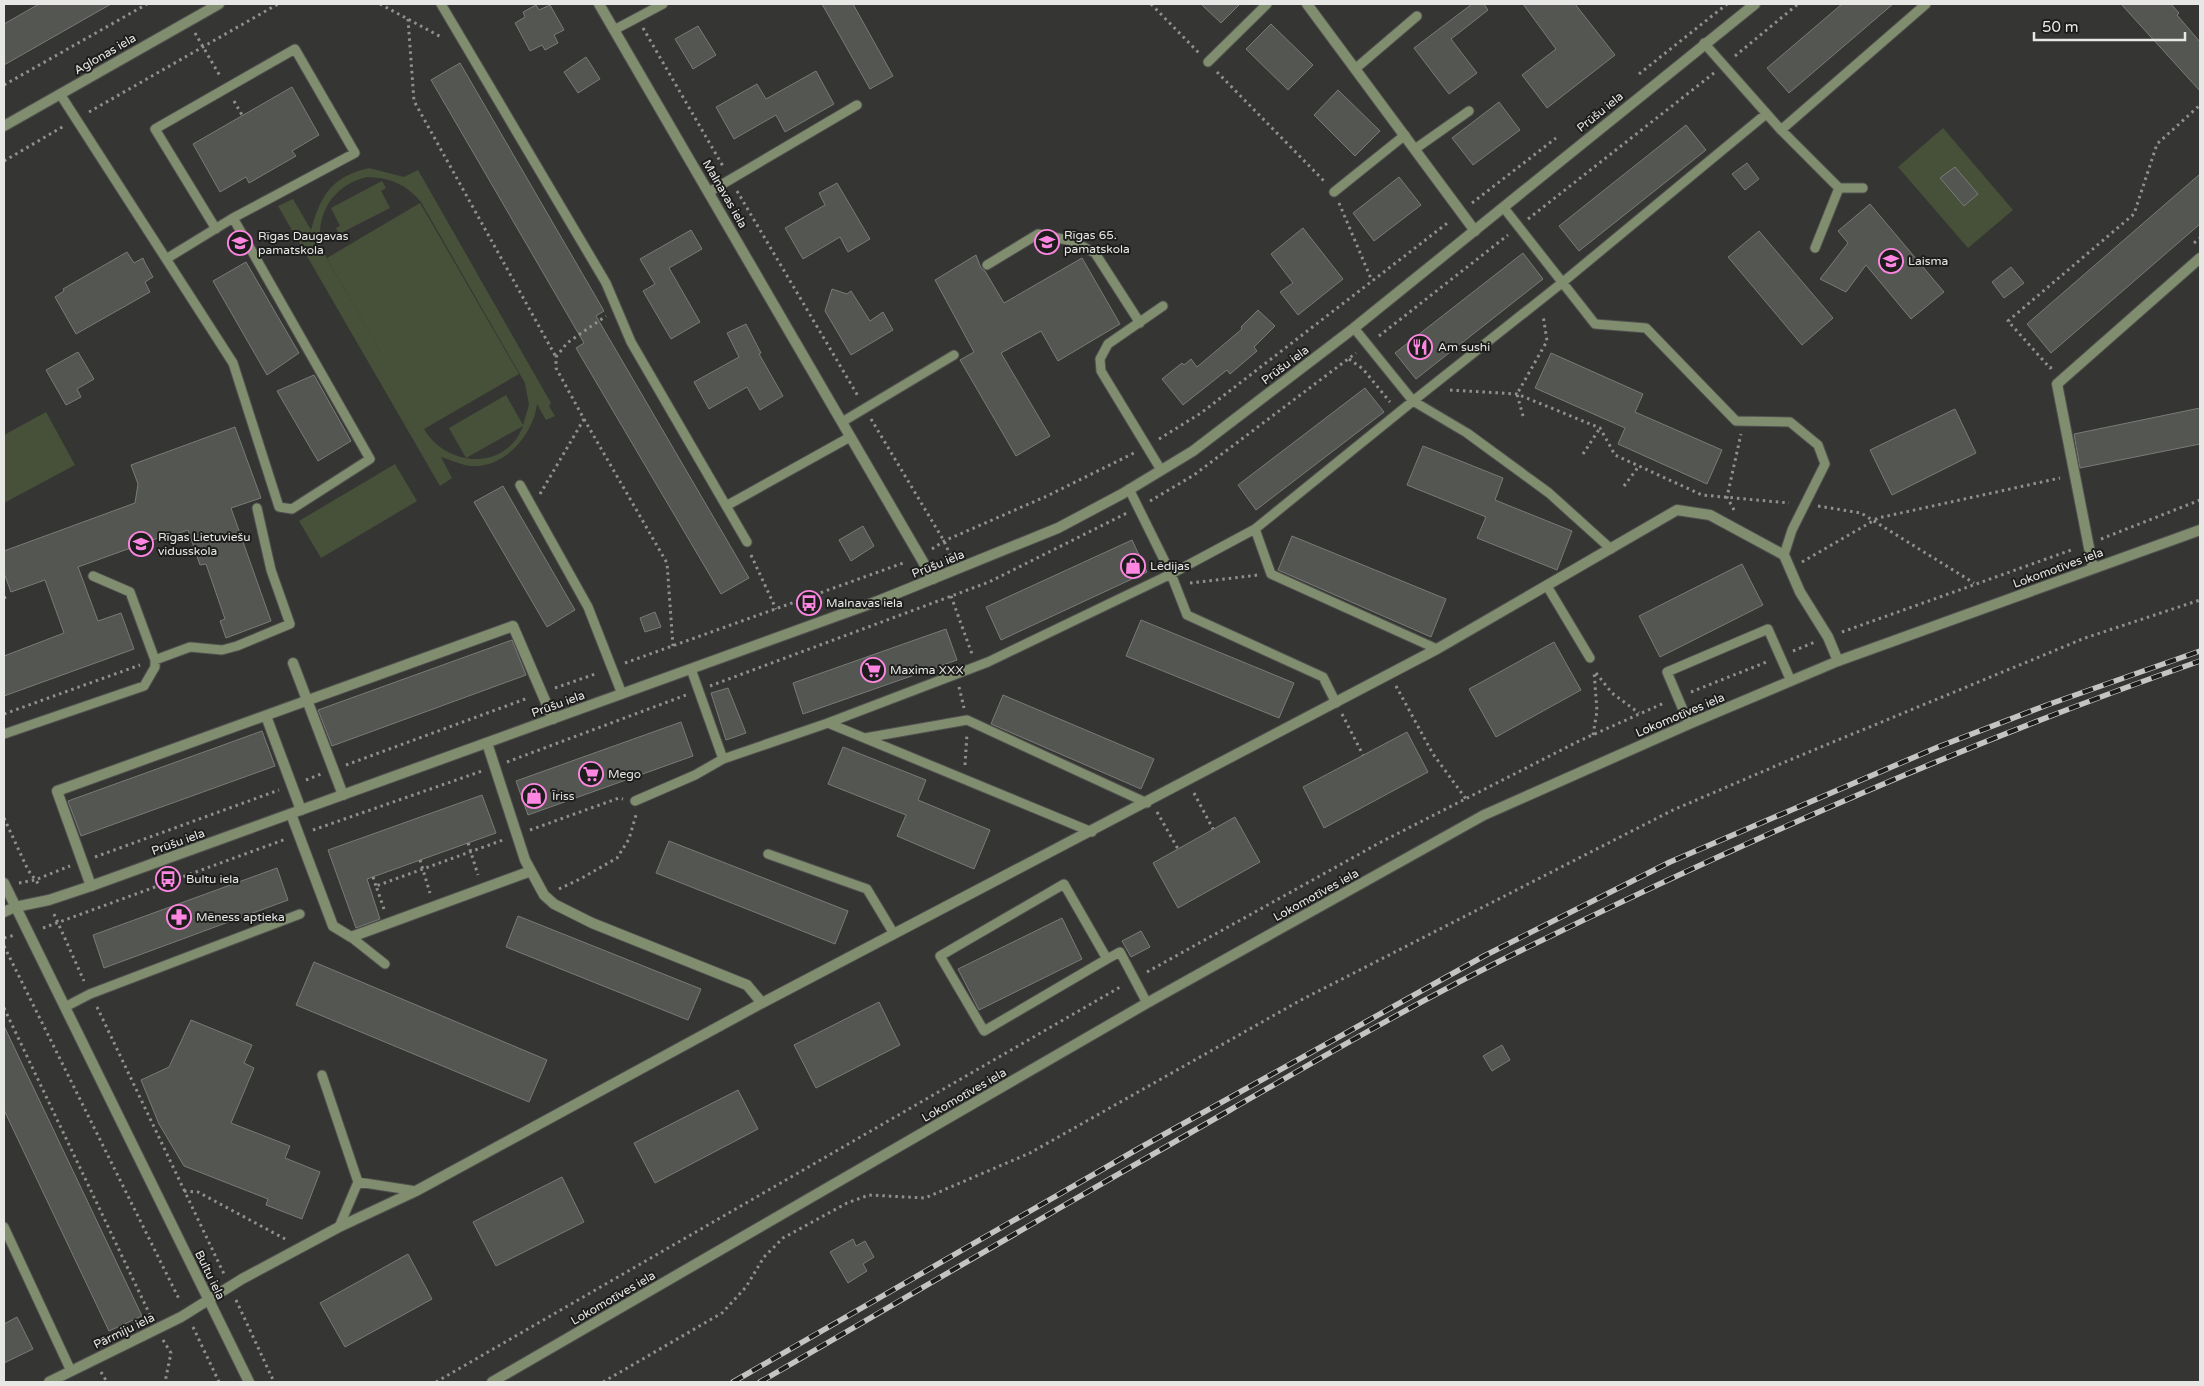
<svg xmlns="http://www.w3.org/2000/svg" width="2204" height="1386" font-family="'Varela Round',sans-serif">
  <rect width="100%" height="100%" fill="#353633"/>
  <path fill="#475139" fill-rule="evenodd" d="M1943 128 2013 210 1968 248 1898 167Z
    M369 168 404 177 418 170 551 403 549 406 555 416 546 420 537 404C533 435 505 468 471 466 461 465 451 460 441 457L452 478 440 486 278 206 293 199 311 230C321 195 331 177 369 168ZM367 177C390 177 407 185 421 202L525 383 529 405 523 425 506 395 449 428 466 458 523 426C506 472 446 467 424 429L519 374 420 203 327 258 404 393 321 248C315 214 333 185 367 177Z
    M382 181 386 188 381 191 390 208 339 234 336 228 340 226 331 208Z
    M46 412 75 465 4 503V435Z
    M395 464 417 501 321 558 299 521Z"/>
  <path fill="#545652" stroke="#797b78" d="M39 4H111L4 65V24Z
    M822 4H853L893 76 870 89Z
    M1201 4H1240L1221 23Z
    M1472 4H1484L1488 10 1451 39 1477 73 1449 94 1414 48Z
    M1523 4H1575L1615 55 1547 108 1522 75 1556 49Z
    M1842 4H1893L1789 93 1767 68Z
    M2121 4H2171L2179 13 2177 15 2200 42V91Z
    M536 5 539 10 550 5 564 30 554 35 558 43 545 50 542 45 530 51 515 23 525 17 523 12Z
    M1271 24 1313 65 1288 90 1246 49Z
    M698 26 716 55 693 69 675 39Z
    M586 57 600 79 578 93 564 72Z
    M460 63 604 311 596 316 749 578 721 594 576 348 584 343 431 80Z
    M816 71 834 104 785 132 776 115 734 139 716 107 757 84 766 99Z
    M292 87 319 135 292 151 296 156 249 183 246 177 220 192 193 144Z
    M1338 90 1380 131 1355 156 1314 115Z
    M1499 102 1520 130 1473 165 1452 138Z
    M1686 125 1706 150 1579 251 1559 226Z
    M1747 163 1759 179 1745 190 1732 174Z
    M1955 167 1978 194 1964 206 1940 178Z
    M2200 174V224L2051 353 2027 324Z
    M1399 177 1421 205 1374 241 1353 213Z
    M837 183 870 239 848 252 840 237 803 259 785 228 825 205 819 193Z
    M1870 204 1944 292 1911 319 1866 265 1846 292 1820 279 1848 243 1838 231Z
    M1303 228 1343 279 1298 315 1280 292 1293 283 1271 254Z
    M691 230 702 249 669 268 700 322 671 339 643 291 655 284 640 259Z
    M1759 231 1833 318 1802 345 1728 257Z
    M127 252 134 263 143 258 145 263 153 277 145 282 150 292 76 334 55 297 64 291 63 289Z
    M1523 253 1543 279 1416 379 1395 353Z
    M976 255 981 268 985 271 1004 303 1082 258 1120 324 1058 361 1041 331 1001 353 1050 436 1016 456 960 360 974 352 935 280Z
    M246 262 299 353 267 375 213 281Z
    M2011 267 2024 283 2004 298 1992 282Z
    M832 289 847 294 851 291 870 321 883 312 893 330 851 355 825 311Z
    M1258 310 1275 326 1254 347 1257 351 1230 374 1227 370 1183 405 1162 379 1182 363 1184 365 1191 359 1197 367 1242 329 1241 327Z
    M746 324 761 353 759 354 783 396 760 410 747 387 709 409 694 382 739 357 727 333Z
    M78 352 94 379 77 389 81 397 66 405 46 370Z
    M1551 353 1643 394 1635 412 1722 450 1707 484 1618 444 1625 428 1535 388Z
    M314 375 351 441 318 461 277 391Z
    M1365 388 1384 412 1256 510 1238 485Z
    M2200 408V444L2080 468 2074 434Z
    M1955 409 1976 453 1892 495 1870 450Z
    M235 427 261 498 231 508 271 621 226 638 220 621 225 619 206 564 200 565 188 530 162 539 161 537 78 567 98 621 121 613 134 649 4 696V656L64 633 45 580 11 592 4 573V551L135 503 138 484 131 465Z
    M1423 446 1503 478 1495 500 1572 531 1557 570 1477 538 1486 517 1407 485Z
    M503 486 575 610 547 627 474 502Z
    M863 526 874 546 851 561 839 540Z
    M1292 536 1446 599 1431 637 1278 570Z
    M1132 540 1147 572 1001 640 986 607Z
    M1742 564 1763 605 1660 657 1639 616Z
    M655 612 661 627 645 632 640 618Z
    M1141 620 1294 683 1279 718 1126 656Z
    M946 629 957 660 803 714 793 683Z
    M512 640 526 675 332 746 318 710Z
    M1554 642 1581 690 1496 737 1469 689Z
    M728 688 746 733 726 740 711 693Z
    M1003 695 1154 759 1141 789 991 724Z
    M681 722 693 756 528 815 516 781Z
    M262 731 275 766 81 836 68 801Z
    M1407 732 1428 772 1324 828 1303 787Z
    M843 747 926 780 918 800 990 830 974 869 897 836 906 815 828 784Z
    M482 795 496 833 367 879 380 919 356 928 328 850Z
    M1235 817 1260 862 1178 908 1153 863Z
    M669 841 848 911 835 944 656 873Z
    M277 868 288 900 104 968 93 935Z
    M518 916 701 989 688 1020 506 947Z
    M1062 918 1082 959 979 1010 958 969Z
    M1141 931 1150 947 1131 957 1122 941Z
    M314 962 547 1060 529 1102 296 1005Z
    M879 1002 900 1045 816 1088 794 1045Z
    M191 1020 252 1045 244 1063 254 1068 231 1123 290 1146 285 1158 320 1172 302 1219 266 1205 268 1199 184 1166 159 1124 141 1080 169 1067Z
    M4 1026 142 1316 109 1331 4 1110Z
    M1502 1045 1510 1060 1492 1071 1483 1056Z
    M738 1090 758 1129 655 1183 634 1143Z
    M562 1177 584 1222 496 1266 473 1222Z
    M853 1239 856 1246 865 1241 874 1257 863 1264 867 1271 848 1283 830 1252Z
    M408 1254 432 1299 345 1347 320 1303Z
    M17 1317 33 1349 4 1363V1324Z"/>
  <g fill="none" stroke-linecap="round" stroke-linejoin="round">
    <defs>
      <path id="service" d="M441 4 606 283 631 342 747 542
        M614 30 663 4
        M1704 43 1781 130 1926 4
        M1208 62 1267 4
        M1355 69 1417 16
        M60 94 233 363 279 507 292 509 370 459 233 218
        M1781 130 1839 188H1863
        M1415 149 1469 111
        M709 192 857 105
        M1334 192 1405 135
        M1504 208 1595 324 1646 328 1736 421 1790 422 1818 445 1825 464 1792 530 1784 555
        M1815 248 1839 188
        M166 259 233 218 355 153 295 49 155 129 216 229
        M987 265 1038 234 1072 241 1095 253 1140 323
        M1354 328 1413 401 1563 282 1766 114
        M842 422 954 355
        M1161 470 1101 371 1100 359 1108 344 1163 306
        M520 485 588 607 622 694
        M1129 489 1171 574 1187 615 1323 677 1336 703
        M726 506 850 437
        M1255 529 1271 574 1437 649
        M1547 586 1590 658
        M155 660 190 647 222 650 237 646 290 624 271 570 257 508
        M691 669 723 759
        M828 723 988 662 1171 574 1255 529 1413 401 1467 433 1549 493 1611 549
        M1689 724 1667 672 1768 629 1791 681
        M4 734 144 686 155 667V660L130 592 93 576
        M865 738 967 720 1147 803
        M635 801 695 775 723 759 828 723 1092 832
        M768 854 867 889 894 934
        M351 937 385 964
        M1107 959 1064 884 940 956 984 1031 1107 959 1120 952 1147 1003
        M65 1007 90 994 300 914
        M322 1075 358 1182 416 1191
        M4 1227 71 1371
        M339 1227 358 1182"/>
      <path id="minor" d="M599 4 933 579
        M1307 4 1475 231
        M4 126 219 4
        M2093 568 2057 384 2200 258
        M293 663 343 795
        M266 716 301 810
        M487 743 525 860 544 895 554 904 592 923 747 985 762 1003
        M291 814 333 926 351 937 531 871
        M4 883 249 1382
        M91 886 57 791 513 626 553 719
        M49 1382 181 1317 242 1279 339 1227 416 1191 762 1003 1437 649 1677 510 1710 515 1784 555 1800 592 1828 637 1838 661"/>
      <path id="tertiary" d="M4 912 15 907 49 900 91 886 878 601 1058 528 1122 494 1193 451 1354 328 1755 4
        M492 1382 1147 1003 1484 815 1689 724 1838 661 2200 530"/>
    </defs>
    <use href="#service" stroke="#515250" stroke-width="11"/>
    <use href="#minor" stroke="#515250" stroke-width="12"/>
    <use href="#tertiary" stroke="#515250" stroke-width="12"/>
    <path stroke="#90918f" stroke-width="3" stroke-dasharray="2.5 4" stroke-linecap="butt" d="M380 4 443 38
      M1151 4 1199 53
      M408 19 414 101 556 357
      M643 28 724 168
      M195 33 220 76
      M1735 56 1798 4
      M1217 72 1325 182
      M1639 74 1727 4
      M4 85 147 4
      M234 101 242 115
      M89 112 278 4
      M4 161 64 126
      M737 191 858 396
      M1339 203 1372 281
      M1472 203 1556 138
      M1528 219 1714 73
      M2194 243 2200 238
      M1379 336 1508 235
      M1349 359 1363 369 1390 402
      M2052 367 2050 368 2008 321 2134 214 2157 144 2200 105
      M1450 390 1517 394 1600 428 1615 455 1702 495 1789 503
      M1523 416 1517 394 1547 341 1543 315
      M584 419 667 563 673 646
      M871 419 944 541 951 557
      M1159 439 1201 413 1450 221
      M1583 454 1600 428
      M1624 486 1639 466
      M540 494 584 419 556 368V357L567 343 606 316
      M1150 501 1194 475 1356 353
      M1818 506 1861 513 1974 583
      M1734 510 1727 497 1741 434
      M2101 539 2200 500
      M932 549 944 541 1047 496 1134 453
      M751 555 776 609
      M1802 562 1878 518 2060 478
      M1190 583 1258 575
      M951 596 972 654
      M4 598 6 597
      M1842 632 2074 549
      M1793 651 1815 642
      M625 663 906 562
      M1596 673 1612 693 1639 713
      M710 686 989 582 1127 513
      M1396 686 1433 754 1466 799
      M959 687 964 708
      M555 688 598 673
      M1691 692 1769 661
      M4 714 140 665
      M1342 714 1363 755
      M1593 735 1597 711 1594 671
      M507 762 686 695
      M346 765 528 698
      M965 765 967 734
      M306 780 321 774
      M1194 793 1213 829
      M1157 812 1178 849
      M4 818 28 870 40 886
      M313 830 482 771
      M530 830 619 798 623 799
      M468 843 478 875
      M95 857 279 790
      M420 860 430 893
      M373 877 376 886
      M19 883 35 880 70 866
      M559 889 582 878 617 858 629 839 636 815
      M384 909 376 886 503 840
      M54 914 84 981
      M43 928 286 839
      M4 938 15 935
      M4 946 180 1301
      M1147 972 1381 842 1579 741 1664 703
      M97 1007 224 1274
      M4 1008 151 1317
      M184 1191 198 1192 287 1240
      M236 1300 274 1382
      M193 1327 219 1382
      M163 1340 171 1353 165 1382
      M101 1372 107 1382
      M436 1382 1122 986
      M603 1382 722 1313 746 1287 764 1257 783 1238 847 1203 869 1195 925 1198 1030 1153 1301 1000 1673 810 1792 759 2085 638 2200 600"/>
    <use href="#service" stroke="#808d6e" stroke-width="9"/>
    <use href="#minor" stroke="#808d6e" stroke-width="10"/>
    <use href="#tertiary" stroke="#808d6e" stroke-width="10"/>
    <defs>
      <path id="rail" d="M733 1382 1136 1150 1484 956 1670 862 1938 747 2047 705 2200 651
        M760 1382C916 1291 1073 1200 1230 1110 1326 1055 1422 999 1522 950 1742 842 1968 742 2200 661"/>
    </defs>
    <use href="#rail" stroke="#c4c5c3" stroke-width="5.5"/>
    <use href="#rail" stroke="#1d1e1c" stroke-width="4" stroke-dasharray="11" stroke-linecap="butt"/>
  </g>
  <defs>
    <symbol id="school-ring" viewBox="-11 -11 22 22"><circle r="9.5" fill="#1d1e1c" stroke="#fd86e1" stroke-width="1.5"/><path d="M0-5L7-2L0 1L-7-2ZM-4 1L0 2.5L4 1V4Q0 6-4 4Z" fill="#fd86e1"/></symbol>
    <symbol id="restaurant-ring" viewBox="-11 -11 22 22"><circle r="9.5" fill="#1d1e1c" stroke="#fd86e1" stroke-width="1.5"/><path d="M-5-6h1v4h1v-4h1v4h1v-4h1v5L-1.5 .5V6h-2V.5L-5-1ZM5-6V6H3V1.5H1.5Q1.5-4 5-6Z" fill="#fd86e1"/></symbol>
    <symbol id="shop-ring" viewBox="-11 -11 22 22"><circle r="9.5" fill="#1d1e1c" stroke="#fd86e1" stroke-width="1.5"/><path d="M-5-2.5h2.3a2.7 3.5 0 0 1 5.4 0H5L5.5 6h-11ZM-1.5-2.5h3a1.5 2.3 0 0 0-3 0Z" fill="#fd86e1"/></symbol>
    <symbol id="bus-ring" viewBox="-11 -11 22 22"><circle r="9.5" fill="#1d1e1c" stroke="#fd86e1" stroke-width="1.5"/><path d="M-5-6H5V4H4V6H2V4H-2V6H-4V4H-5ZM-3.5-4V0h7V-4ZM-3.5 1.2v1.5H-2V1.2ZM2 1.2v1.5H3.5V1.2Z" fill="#fd86e1"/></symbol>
    <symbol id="supermarket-ring" viewBox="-11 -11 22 22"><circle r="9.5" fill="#1d1e1c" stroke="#fd86e1" stroke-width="1.5"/><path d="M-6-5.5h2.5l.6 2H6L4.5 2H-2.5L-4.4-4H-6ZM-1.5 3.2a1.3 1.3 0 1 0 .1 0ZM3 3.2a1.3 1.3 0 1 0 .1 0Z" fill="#fd86e1"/></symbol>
    <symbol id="pharmacy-ring" viewBox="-11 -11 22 22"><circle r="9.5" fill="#1d1e1c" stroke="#fd86e1" stroke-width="1.5"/><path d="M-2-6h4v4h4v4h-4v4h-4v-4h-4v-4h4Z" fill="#fd86e1"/></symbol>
  </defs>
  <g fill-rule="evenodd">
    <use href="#school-ring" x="1033" y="228" width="28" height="28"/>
    <use href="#school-ring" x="226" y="229" width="28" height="28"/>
    <use href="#school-ring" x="1877" y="247" width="28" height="28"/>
    <use href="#restaurant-ring" x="1406" y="333" width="28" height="28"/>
    <use href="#school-ring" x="127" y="530" width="28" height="28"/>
    <use href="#shop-ring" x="1119" y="552" width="28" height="28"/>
    <use href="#bus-ring" x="795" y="589" width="28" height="28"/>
    <use href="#supermarket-ring" x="859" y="656" width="28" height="28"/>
    <use href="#supermarket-ring" x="577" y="760" width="28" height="28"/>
    <use href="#shop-ring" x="520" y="782" width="28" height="28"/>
    <use href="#bus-ring" x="154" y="865" width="28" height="28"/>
    <use href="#pharmacy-ring" x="165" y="903" width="28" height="28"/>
  </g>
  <g text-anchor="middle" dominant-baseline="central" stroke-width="4" stroke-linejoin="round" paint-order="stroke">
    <g font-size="12" fill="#e7e8e6" stroke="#1d1e1c">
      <text transform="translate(105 54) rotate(-30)">Aglonas iela</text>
      <text transform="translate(1600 112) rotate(-39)">Prūšu iela</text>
      <text transform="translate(725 194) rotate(60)">Malnavas iela</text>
      <text transform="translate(1285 365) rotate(-37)">Prūšu iela</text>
      <text transform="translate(938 564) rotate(-22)">Prūšu iela</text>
      <text transform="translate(2058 568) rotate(-20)">Lokomotīves iela</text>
      <text transform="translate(558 704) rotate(-20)">Prūšu iela</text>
      <text transform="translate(1680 715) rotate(-23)">Lokomotīves iela</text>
      <text transform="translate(178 842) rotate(-20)">Prūšu iela</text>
      <text transform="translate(1316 895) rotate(-29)">Lokomotīves iela</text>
      <text transform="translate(964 1095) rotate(-30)">Lokomotīves iela</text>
      <text transform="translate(210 1275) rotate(64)">Bultu iela</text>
      <text transform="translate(613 1298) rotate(-30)">Lokomotīves iela</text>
      <text transform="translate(124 1331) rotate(-26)">Pārmiju iela</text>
    </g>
    <g font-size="12" fill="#e7e8e6" stroke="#1d1e1c" text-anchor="start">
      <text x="1064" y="235">Rīgas 65.<tspan x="1064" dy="14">pamatskola</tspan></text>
      <text x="258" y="236">Rīgas Daugavas<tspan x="258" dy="14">pamatskola</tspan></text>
      <text x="1908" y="261">Laisma</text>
      <text x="1438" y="347">Am sushi</text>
      <text x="158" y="537">Rīgas Lietuviešu<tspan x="158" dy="14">vidusskola</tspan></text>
      <text x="1150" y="566">Lēdijas</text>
      <text x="826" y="603">Malnavas iela</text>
      <text x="890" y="670">Maxima XXX</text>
      <text x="608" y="774">Mego</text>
      <text x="552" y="796">Īriss</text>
      <text x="186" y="879">Bultu iela</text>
      <text x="196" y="917">Mēness aptieka</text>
    </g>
  </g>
  <rect width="2204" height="1386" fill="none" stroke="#e7e8e6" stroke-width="10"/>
  <path d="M2034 32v8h151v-8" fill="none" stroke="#e7e8e6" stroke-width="2.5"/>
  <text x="2042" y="32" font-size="15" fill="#e7e8e6" stroke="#1d1e1c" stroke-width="4" paint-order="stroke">50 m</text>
</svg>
